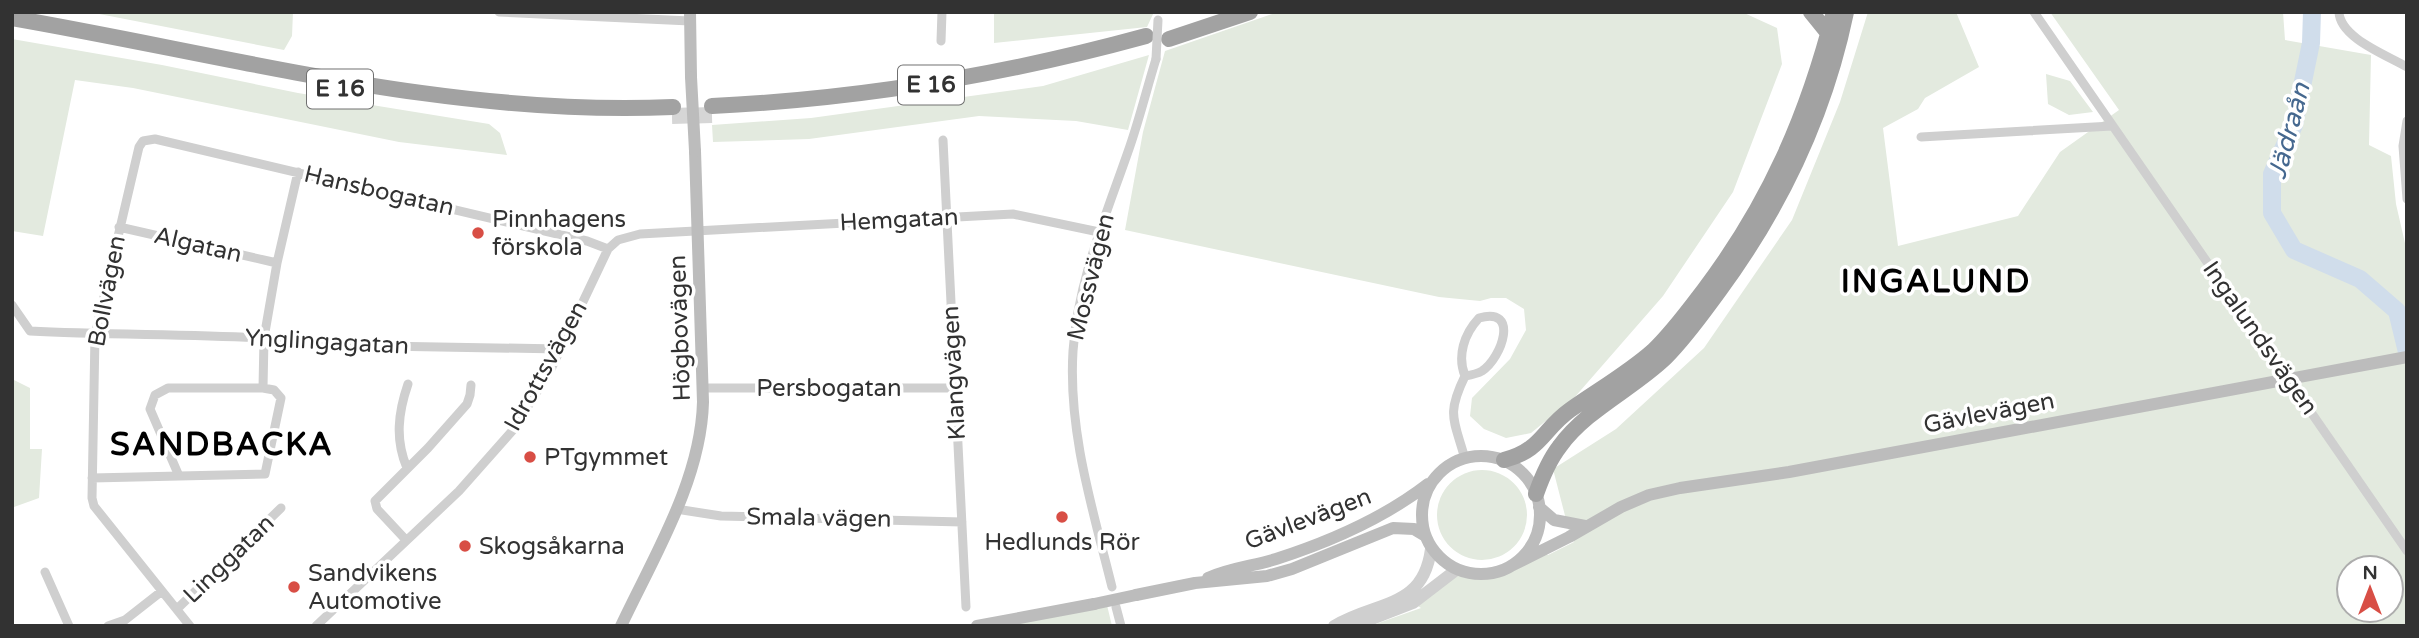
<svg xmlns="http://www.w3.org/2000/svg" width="2419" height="638" font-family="'Varela Round',sans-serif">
  <rect width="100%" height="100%" fill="#fff"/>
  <path fill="#e3eadf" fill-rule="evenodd" d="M89 12H293L292 36 284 50Z
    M994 12H1154L1147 27 994 43Z
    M1278 12H1742L1777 28 1782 64 1733 192 1663 296 1574 398 1531 433 1506 438 1484 429 1470 416 1472 398 1510 359 1526 330 1524 309 1506 298H1491L1480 301 1439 297 1125 230 1143 132 1165 51Z
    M1868 12H1956L1979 67 1925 98 1918 109 1883 128 1898 246 2018 216 2060 152 2119 110 2050 12H2283L2285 40 2371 55 2369 145 2391 156 2396 204 2407 252V626H1370L1421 608 1413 603 1456 570C1492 580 1511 566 1542 550L1548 555 1574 542 1570 535 1553 469 1616 429 1704 348 1792 220 1840 102ZM2349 568H2391V610H2349Z
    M12 39 162 65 298 93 489 124 500 133 507 155 399 142 133 88 75 80 43 236 12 231Z
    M1149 55 1128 130 1076 121 979 116 809 139 713 142 712 125 811 118 1043 86Z
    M2046 74 2070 81 2093 112 2069 115 2048 104Z
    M12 379 30 388V449H42L39 498 14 507 12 510Z
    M1437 515a45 45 0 1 1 90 0a45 45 0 1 1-90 0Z
    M1106 601 1112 626H977Z"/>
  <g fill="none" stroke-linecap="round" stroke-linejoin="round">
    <path stroke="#d0ddeb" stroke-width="18" d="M2312 12 2311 43 2294 125 2272 174V213L2294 250 2360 279 2397 311 2407 352"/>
    <path stroke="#d6d6d6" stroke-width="16" stroke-dasharray="16 8" stroke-linecap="butt" d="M672 116 713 115"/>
    <path stroke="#cfcfcf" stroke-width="9" d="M499 12 690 21
      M2034 12 2407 551
      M2339 12C2340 38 2387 55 2407 67
      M941 41 942 12
      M2407 121 2403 146 2407 199
      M1921 137 2112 126
      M943 140 966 607
      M119 227 277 263
      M12 305 30 331C107 335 184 334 261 338 282 339 303 344 325 345L560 349
      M1465 376C1457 356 1464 334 1479 318 1520 306 1502 358 1482 371 1477 374 1471 375 1465 376 1446 415 1454 419 1465 459
      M263 388 264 338 277 263 298 172
      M703 388H955
      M407 468C395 440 398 413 408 384
      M92 478 265 474 281 398 274 390 263 388H168L155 395 150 409 179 476
      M676 509 721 516 962 522
      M406 540 377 509 375 501 428 448 467 404 470 395 471 385
      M45 572 69 626
      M1112 587C1093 510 1068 432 1073 351 1078 279 1107 213 1130 146 1140 117 1147 88 1156 59
      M1116 607 1121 626
      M177 609 281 508
      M108 626 125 620 162 591
      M190 626 94 506 92 498 95 335 139 147 143 141 155 139 587 241 608 249
      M316 626 459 491 513 430 551 369 608 249 618 240 640 234 1013 214 1099 232"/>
    <path stroke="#cfcfcf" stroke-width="12" d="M1334 626C1376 600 1423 610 1431 549
      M1354 626 1413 603 1456 570"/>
    <path stroke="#bcbcbc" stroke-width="12" d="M690 12 691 77
      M1422 515a59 59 0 1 1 118 0a59 59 0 1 1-118 0Z
      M1539 507 1554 520 1585 526
      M1509 567 1569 537 1621 507 1649 495 1680 488 1789 472 2407 357
      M1208 578C1230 568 1254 566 1276 559 1329 542 1384 518 1428 484
      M1136 595 1195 583 1267 576 1292 569 1393 528 1414 529 1424 535
      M621 626C654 556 701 480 703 402L695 151
      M977 626 1094 604"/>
    <path stroke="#a2a2a2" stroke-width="16" d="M1811 12 1828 33
      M12 18C231 56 450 117 673 107
      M1169 39 1250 12
      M712 106C859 99 1004 75 1146 36
      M1504 460C1542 450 1542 430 1570 410 1598 390 1627 374 1653 351 1672 333 1688 311 1704 290 1769 204 1807 117 1834 12
      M1536 494C1542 477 1549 460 1560 446 1587 409 1633 389 1666 357 1686 337 1702 314 1719 291 1780 208 1825 113 1846 12"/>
    <path stroke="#cfcfcf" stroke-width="9" d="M1156 59 1158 20"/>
    <path stroke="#bcbcbc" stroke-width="12" d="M691 77 695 151
      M1094 604 1136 595"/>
  </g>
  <g fill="#d84e45" stroke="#fff" stroke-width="2.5">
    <circle cx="478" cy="233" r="7"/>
    <circle cx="530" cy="457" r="7"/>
    <circle cx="1062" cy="517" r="7"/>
    <circle cx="465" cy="546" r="7"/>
    <circle cx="294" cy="587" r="7"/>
  </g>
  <g text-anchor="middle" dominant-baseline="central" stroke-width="7" stroke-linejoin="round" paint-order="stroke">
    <g fill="#fff" stroke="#707070" stroke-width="2">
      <rect x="898" y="65.5" width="66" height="39" rx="5"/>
      <rect x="307" y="69.5" width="66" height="39" rx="5"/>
    </g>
    <g font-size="23" font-weight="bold" fill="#323232">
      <text x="931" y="85">E 16</text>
      <text x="340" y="89">E 16</text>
    </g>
    <g font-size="24" fill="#323232" stroke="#fff">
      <text transform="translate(379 191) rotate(13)">Hansbogatan</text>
      <text transform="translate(899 220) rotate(-3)">Hemgatan</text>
      <text transform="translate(198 245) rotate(13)">Algatan</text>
      <text transform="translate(1091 277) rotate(-76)">Mossvägen</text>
      <text transform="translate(107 291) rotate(-79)">Bollvägen</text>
      <text transform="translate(680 328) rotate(-92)">Högbovägen</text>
      <text transform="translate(2260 338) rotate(55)">Ingalundsvägen</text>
      <text transform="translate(327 342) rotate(3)">Ynglingagatan</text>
      <text transform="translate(546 366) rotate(-61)">Idrottsvägen</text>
      <text transform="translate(954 373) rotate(-93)">Klangvägen</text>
      <text x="829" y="388">Persbogatan</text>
      <text transform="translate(1989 413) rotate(-11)">Gävlevägen</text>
      <text transform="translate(819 518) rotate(1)">Smala vägen</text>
      <text transform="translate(1308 519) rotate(-21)">Gävlevägen</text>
      <text transform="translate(229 559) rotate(-44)">Linggatan</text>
    </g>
    <g font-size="24" fill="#323232" stroke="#fff" text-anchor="start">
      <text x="492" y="219">Pinnhagens<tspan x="492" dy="28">förskola</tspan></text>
      <text x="544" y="457">PTgymmet</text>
      <text x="1062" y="542" text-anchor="middle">Hedlunds Rör</text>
      <text x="479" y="546">Skogsåkarna</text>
      <text x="308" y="573">Sandvikens<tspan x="308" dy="28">Automotive</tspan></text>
    </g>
    <g font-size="26" font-style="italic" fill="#45688f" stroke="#fff">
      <text transform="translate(2289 131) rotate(-75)">Jädraån</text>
    </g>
    <g font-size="32" font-weight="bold" letter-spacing="2" fill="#000" stroke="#fff">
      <text x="1936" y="282">INGALUND</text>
      <text x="222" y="445">SANDBACKA</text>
    </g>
  </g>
  <rect width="2419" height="638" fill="none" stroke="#323232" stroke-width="28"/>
  <g transform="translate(2370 589)"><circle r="33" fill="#ffffff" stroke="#adadad" stroke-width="2"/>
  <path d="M0-5L12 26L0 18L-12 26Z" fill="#d84e45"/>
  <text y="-10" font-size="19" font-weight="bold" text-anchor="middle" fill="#323232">N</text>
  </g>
</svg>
